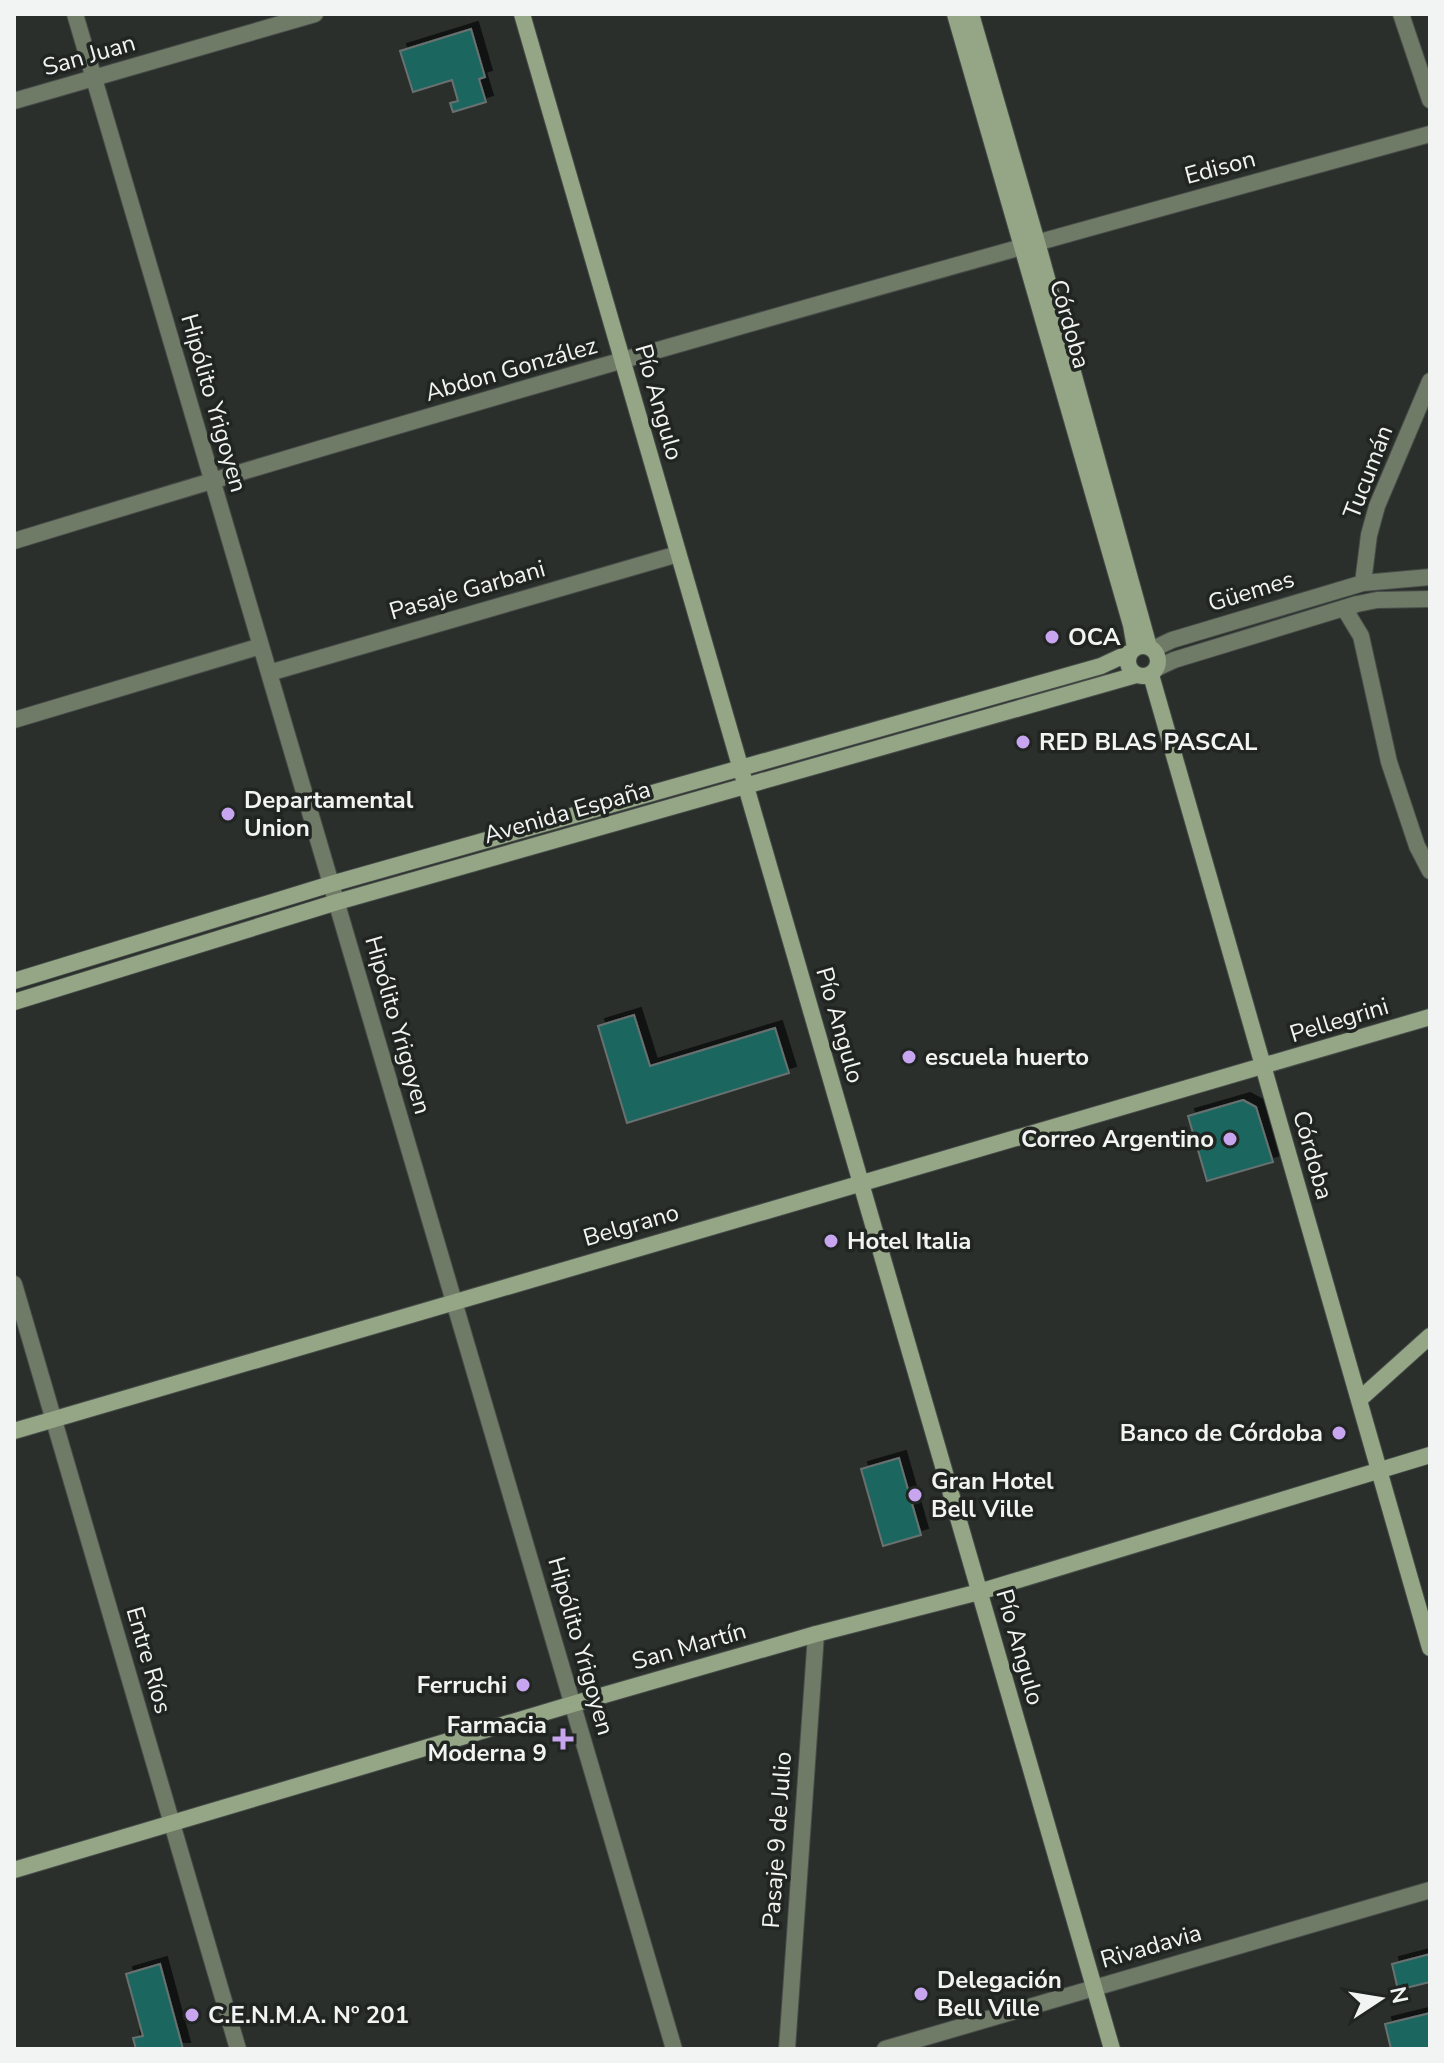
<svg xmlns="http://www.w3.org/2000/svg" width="1444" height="2063" font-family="'Nunito Sans',sans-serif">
  <defs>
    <filter id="shadow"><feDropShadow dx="7" dy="-7" stdDeviation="0" flood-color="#0009"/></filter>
  </defs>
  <rect width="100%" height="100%" fill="#2a2f2c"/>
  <path fill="#1b6661" stroke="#697170" stroke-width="2" filter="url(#shadow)" d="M471 29 485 77 479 79 486 102 453 112 450 103 458 101 452 80 413 92 400 51Z
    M634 1015 650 1066 775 1028 789 1073 627 1123 598 1026Z
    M1243 1100 1256 1107 1273 1162 1207 1181 1188 1116Z
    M899 1458 921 1535 883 1546 861 1469Z
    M1430 1954V1982L1398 1990 1392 1964Z
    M160 1964 183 2049H136L133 2038 143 2036 126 1974Z
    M1430 2013V2049H1391L1385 2024Z"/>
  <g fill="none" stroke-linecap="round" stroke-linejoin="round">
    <defs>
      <path id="street" d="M75 14 674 2049
        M1401 14 1430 100
        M14 101 315 14
        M14 541C483 397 956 264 1430 134
        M1363 583 1369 535 1377 506 1430 381
        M1344 608 1361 636 1389 762 1417 846 1430 871
        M1153 649 1172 640 1363 583 1430 577
        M1157 668 1174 660 1357 604 1377 600 1430 599
        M269 673 678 554
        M14 720 261 646
        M14 1284 238 2049
        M787 2049 816 1634
        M885 2049 1430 1890"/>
      <path id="secondary" d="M522 14 1112 2049
        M955 14 1131 625 1135 648
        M971 14 1037 242 1149 647
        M1128 661a15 15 0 1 1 30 0a15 15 0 1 1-30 0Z
        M1151 675 1430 1648
        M14 981 331 884 1101 666 1131 652
        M14 1002 337 902 1136 675
        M1360 1399 1430 1336
        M14 1431 1430 1017
        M14 1870 573 1704 816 1634 979 1592 1430 1455"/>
    </defs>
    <use href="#street" stroke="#464b48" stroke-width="18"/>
    <use href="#secondary" stroke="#464b48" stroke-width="18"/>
    <use href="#street" stroke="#6f7a67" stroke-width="16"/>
    <use href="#secondary" stroke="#94a686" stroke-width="16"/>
  </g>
  <g fill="#c7a6ef" stroke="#202522" stroke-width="3">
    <circle cx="1052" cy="637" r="8"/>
    <circle cx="1023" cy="742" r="8"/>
    <circle cx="228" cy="814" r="8"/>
    <circle cx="909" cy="1057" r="8"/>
    <circle cx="1230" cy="1139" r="8"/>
    <circle cx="831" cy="1241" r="8"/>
    <circle cx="1339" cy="1433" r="8"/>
    <circle cx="915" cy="1495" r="8"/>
    <circle cx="523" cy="1685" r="8"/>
    <path d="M559 1727h8v8h8v8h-8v8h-8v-8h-8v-8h8z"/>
    <circle cx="921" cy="1994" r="8"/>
    <circle cx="192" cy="2015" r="8"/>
  </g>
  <g text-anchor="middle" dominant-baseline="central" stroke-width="7" stroke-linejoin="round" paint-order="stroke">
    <g font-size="24" fill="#f1f4f2" stroke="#202522">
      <text transform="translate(89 55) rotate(-16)">San Juan</text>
      <text transform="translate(1220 167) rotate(-15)">Edison</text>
      <text transform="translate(1070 324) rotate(74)">Córdoba</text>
      <text transform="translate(511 369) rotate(-16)">Abdon González</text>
      <text transform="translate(659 402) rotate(74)">Pío Angulo</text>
      <text transform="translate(214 403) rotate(74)">Hipólito Yrigoyen</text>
      <text transform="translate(1368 472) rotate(-69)">Tucumán</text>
      <text transform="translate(467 590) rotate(-16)">Pasaje Garbani</text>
      <text transform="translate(1251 591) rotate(-17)">Güemes</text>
      <text transform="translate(567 812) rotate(-16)">Avenida España</text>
      <text transform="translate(1339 1020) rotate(-17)">Pellegrini</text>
      <text transform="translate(398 1025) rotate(74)">Hipólito Yrigoyen</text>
      <text transform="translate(840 1025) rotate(74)">Pío Angulo</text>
      <text transform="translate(1313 1155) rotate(74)">Córdoba</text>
      <text transform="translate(631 1225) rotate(-16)">Belgrano</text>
      <text transform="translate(581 1646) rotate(74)">Hipólito Yrigoyen</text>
      <text transform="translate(689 1646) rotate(-16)">San Martín</text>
      <text transform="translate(1020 1647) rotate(74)">Pío Angulo</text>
      <text transform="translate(149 1660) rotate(74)">Entre Ríos</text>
      <text transform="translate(777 1840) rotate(-86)">Pasaje 9 de Julio</text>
      <text transform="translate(1151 1946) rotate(-16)">Rivadavia</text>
    </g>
    <g font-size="24" font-weight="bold" fill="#f1f4f2" stroke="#202522" text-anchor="start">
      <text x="1068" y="637">OCA</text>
      <text x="1039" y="742">RED BLAS PASCAL</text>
      <text x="244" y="800">Departamental<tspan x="244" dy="28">Union</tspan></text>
      <text x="925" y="1057">escuela huerto</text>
      <text x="1214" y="1139" text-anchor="end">Correo Argentino</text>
      <text x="847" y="1241">Hotel Italia</text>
      <text x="1323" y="1433" text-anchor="end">Banco de Córdoba</text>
      <text x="931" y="1481">Gran Hotel<tspan x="931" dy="28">Bell Ville</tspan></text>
      <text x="507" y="1685" text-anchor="end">Ferruchi</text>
      <text x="547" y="1725" text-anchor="end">Farmacia<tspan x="547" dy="28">Moderna 9</tspan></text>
      <text x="937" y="1980">Delegación<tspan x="937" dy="28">Bell Ville</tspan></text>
      <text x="208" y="2015">C.E.N.M.A. Nº 201</text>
    </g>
  </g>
  <rect width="1444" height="2063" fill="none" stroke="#f1f4f2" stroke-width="32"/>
  <g transform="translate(1380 1999) rotate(78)" stroke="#202522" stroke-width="6" paint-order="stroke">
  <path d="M0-6L14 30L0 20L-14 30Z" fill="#f1f4f2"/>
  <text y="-12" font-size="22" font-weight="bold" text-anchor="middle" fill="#f1f4f2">N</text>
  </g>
</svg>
